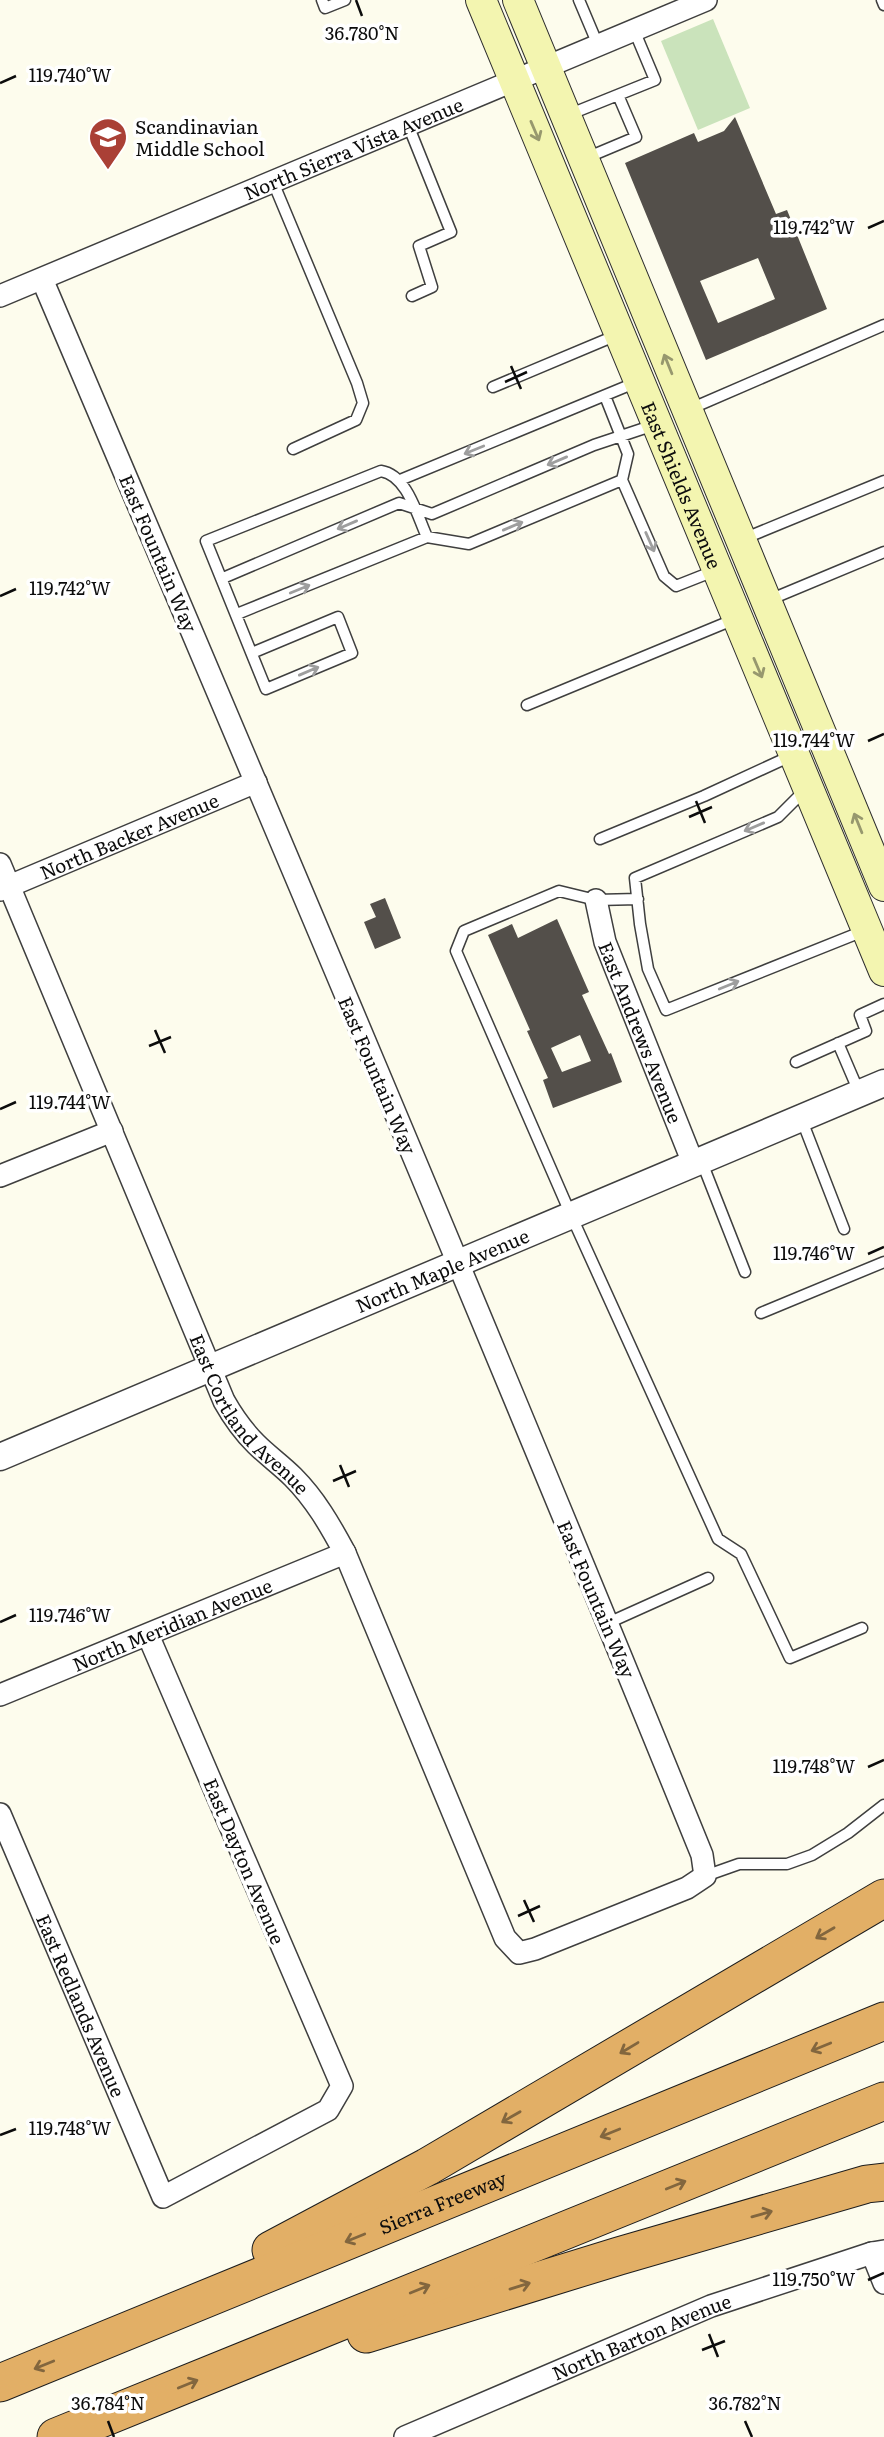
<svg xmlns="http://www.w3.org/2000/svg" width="884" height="2437" font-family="Literata,serif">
  <rect width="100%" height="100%" fill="#fdfced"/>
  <path fill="#cae3bb" d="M713 19 750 108 698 130 661 41Z"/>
  <path fill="#534f4a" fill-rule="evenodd" d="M735 117 776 214 787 210 827 309 706 360 625 163 694 133 698 142 724 131ZM758 258 775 299 718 323 700 281Z
    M385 898 401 938 375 949 364 922 376 917 370 904Z
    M557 919 589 992 582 995 609 1054 611 1053 622 1082 553 1108 543 1080 548 1078 527 1031 530 1030 488 935 512 924 518 938ZM580 1035 591 1061 562 1072 551 1048Z"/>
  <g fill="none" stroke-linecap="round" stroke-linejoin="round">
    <defs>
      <path id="service" d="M322 0 325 8 345 0
        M579 0 598 45
        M882 0 884 5
        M568 115 655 80 634 30
        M408 125 451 232 419 246 432 287 412 296
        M586 158 636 137 618 95
        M273 182 357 383 363 403 356 420 293 449
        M493 387 617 335
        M690 409 884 325
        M400 480 637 382
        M622 480 664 576 676 586 714 571
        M743 539 884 481
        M223 578 399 503 432 514 594 445 654 425
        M769 600 884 552
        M237 614 427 537 469 544 622 480 628 454 605 396
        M252 653 338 617 352 653 266 689 206 541 381 471C407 475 417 515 427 537
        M527 705 735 619
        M806 789 778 817 635 878 640 924 648 969 666 1010 866 930
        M600 839 704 796 793 755
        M638 899 596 900 559 891 464 931 456 951 571 1215 718 1539 741 1554 790 1658 862 1628
        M838 1043 859 1092
        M796 1062 866 1031 860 1015 884 1004
        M801 1118 844 1229
        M701 1160 745 1272
        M761 1313 884 1262
        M608 1623 708 1578
        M705 1876 739 1864H787L812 1855 848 1833 884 1805"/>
      <g id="minor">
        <path id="s1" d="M0 296 706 0"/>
        <path id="s2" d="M0 864 224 1401C233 1417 243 1431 256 1444 268 1456 281 1465 293 1477 315 1499 330 1525 345 1553L505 1938 519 1953 535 1949 687 1888 705 1876 702 1855C488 1328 265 803 42 279"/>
        <path id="s3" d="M0 890 256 782"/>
        <path id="s4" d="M596 900 605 942 693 1163"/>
        <path d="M0 1176 112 1131"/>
        <path id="s5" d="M0 1695 345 1553"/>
        <path id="s6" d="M0 1814 163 2197 328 2110 342 2086 148 1635"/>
        <path d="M872 2253 884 2283"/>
        <path id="s7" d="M405 2437 711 2306 872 2253 884 2251"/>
      </g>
      <g id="tertiary">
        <path id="s8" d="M0 1457 884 1083"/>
      </g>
      <g id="secondary">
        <path id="s9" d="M481 0 884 971"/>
        <path d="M518 0 884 886"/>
      </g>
      <g id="motorway">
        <path d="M271 2250 427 2167 884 1898"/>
        <path d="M366 2334 619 2256 867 2184 884 2182"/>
        <path id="s10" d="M0 2383 884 2021"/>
        <path d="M56 2437 884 2101"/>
      </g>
    </defs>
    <use href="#service" stroke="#3f3f3f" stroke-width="13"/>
    <use href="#minor" stroke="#3f3f3f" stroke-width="24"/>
    <use href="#tertiary" stroke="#3f3f3f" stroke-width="29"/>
    <use href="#secondary" stroke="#2e2e2e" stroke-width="32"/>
    <use href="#motorway" stroke="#1d1d1d" stroke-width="39"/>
    <use href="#service" stroke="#fff" stroke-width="10"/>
    <use href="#minor" stroke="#fff" stroke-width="21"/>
    <use href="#tertiary" stroke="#fff" stroke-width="26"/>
    <use href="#secondary" stroke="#f3f5b0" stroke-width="30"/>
    <use href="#motorway" stroke="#e2af66" stroke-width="37"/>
  </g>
  <defs><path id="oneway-shaft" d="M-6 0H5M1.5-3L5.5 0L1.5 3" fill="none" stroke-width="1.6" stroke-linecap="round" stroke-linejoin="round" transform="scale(1.75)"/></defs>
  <g stroke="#97986e">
    <use href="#oneway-shaft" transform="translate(535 131) rotate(67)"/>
    <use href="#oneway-shaft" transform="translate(668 364) rotate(-112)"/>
    <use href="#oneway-shaft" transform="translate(758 668) rotate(67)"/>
    <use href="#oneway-shaft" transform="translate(858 823) rotate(-112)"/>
  </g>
  <g stroke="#9e9e9e">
    <use href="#oneway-shaft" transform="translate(474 450) rotate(158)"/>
    <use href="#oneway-shaft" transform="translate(557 461) rotate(157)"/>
    <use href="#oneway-shaft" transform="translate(347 525) rotate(157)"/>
    <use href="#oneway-shaft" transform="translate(513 526) rotate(-23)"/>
    <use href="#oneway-shaft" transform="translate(650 542) rotate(66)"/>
    <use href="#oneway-shaft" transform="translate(300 589) rotate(-22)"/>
    <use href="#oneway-shaft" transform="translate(309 671) rotate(-23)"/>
    <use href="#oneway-shaft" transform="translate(754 827) rotate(157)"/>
    <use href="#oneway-shaft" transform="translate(729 985) rotate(-22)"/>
  </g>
  <g stroke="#82663e">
    <use href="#oneway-shaft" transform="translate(825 1933) rotate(150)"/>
    <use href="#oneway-shaft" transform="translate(821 2047) rotate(158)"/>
    <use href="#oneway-shaft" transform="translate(629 2048) rotate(149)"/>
    <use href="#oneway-shaft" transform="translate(511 2117) rotate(150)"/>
    <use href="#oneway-shaft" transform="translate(610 2133) rotate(158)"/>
    <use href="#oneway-shaft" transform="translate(676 2185) rotate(-22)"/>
    <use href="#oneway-shaft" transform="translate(762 2214) rotate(-16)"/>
    <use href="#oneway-shaft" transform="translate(355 2238) rotate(158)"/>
    <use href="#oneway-shaft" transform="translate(520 2286) rotate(-17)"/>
    <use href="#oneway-shaft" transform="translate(420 2289) rotate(-22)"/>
    <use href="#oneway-shaft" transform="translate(44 2365) rotate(158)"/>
    <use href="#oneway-shaft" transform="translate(188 2384) rotate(-22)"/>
  </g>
  <path fill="none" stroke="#0c0c0c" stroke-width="2.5" d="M356 0 362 16M0 83 16 76M868 228 884 221M511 366 521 389M505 382 527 372M0 596 16 589M868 741 884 734M696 801 705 823M689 817 712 807M155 1030 165 1053M149 1046 171 1037M0 1109 16 1102M868 1254 884 1247M340 1465 349 1487M333 1481 356 1471M0 1622 16 1615M868 1767 884 1760M524 1900 534 1922M518 1916 540 1906M0 2135 16 2129M868 2280 884 2273M709 2334 718 2357M702 2350 725 2341M108 2421 114 2437M745 2421 752 2437"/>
  <defs>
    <symbol id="school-pin" viewBox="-11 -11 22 30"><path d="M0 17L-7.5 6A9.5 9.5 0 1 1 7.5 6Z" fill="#aa4036" stroke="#fff"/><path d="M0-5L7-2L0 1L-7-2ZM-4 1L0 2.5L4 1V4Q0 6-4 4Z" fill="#fff"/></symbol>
  </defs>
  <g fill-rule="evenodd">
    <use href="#school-pin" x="86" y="115" width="44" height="60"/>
  </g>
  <g text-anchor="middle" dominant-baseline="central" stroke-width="7" stroke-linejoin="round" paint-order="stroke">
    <g font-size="19" fill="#0c0c0c" stroke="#fff" text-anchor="start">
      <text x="135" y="126">Scandinavian<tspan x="135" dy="22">Middle School</tspan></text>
    </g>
    <g font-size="19" fill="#0c0c0c" stroke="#fff">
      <text stroke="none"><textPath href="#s1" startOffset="383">North Sierra Vista Avenue</textPath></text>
      <text stroke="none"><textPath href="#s9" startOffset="525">East Shields Avenue</textPath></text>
      <text transform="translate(159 553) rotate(67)">East Fountain Way</text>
      <text stroke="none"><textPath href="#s3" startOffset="140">North Backer Avenue</textPath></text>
      <text stroke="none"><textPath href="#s4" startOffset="140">East Andrews Avenue</textPath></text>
      <text transform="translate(378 1075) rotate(67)">East Fountain Way</text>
      <text stroke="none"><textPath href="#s8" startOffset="480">North Maple Avenue</textPath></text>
      <text stroke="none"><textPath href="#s2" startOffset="607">East Cortland Avenue</textPath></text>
      <text transform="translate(597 1599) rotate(67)">East Fountain Way</text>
      <text stroke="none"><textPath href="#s5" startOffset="186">North Meridian Avenue</textPath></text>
      <text transform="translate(245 1861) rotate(67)">East Dayton Avenue</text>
      <text stroke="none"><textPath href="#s6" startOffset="208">East Redlands Avenue</textPath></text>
      <text stroke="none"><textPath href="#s10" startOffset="478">Sierra Freeway</textPath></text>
      <text stroke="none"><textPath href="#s7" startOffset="257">North Barton Avenue</textPath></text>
    </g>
  </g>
  <g font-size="18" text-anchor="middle" fill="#0c0c0c" stroke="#fff" stroke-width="7" stroke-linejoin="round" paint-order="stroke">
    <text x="362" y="40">36.780°N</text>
    <text x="70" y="82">119.740°W</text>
    <text x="814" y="234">119.742°W</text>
    <text x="70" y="595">119.742°W</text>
    <text x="814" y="747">119.744°W</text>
    <text x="70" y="1109">119.744°W</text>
    <text x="814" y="1260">119.746°W</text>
    <text x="70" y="1622">119.746°W</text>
    <text x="814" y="1773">119.748°W</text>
    <text x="70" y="2135">119.748°W</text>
    <text x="814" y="2286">119.750°W</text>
    <text x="108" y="2410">36.784°N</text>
    <text x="745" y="2410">36.782°N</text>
  </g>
</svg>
